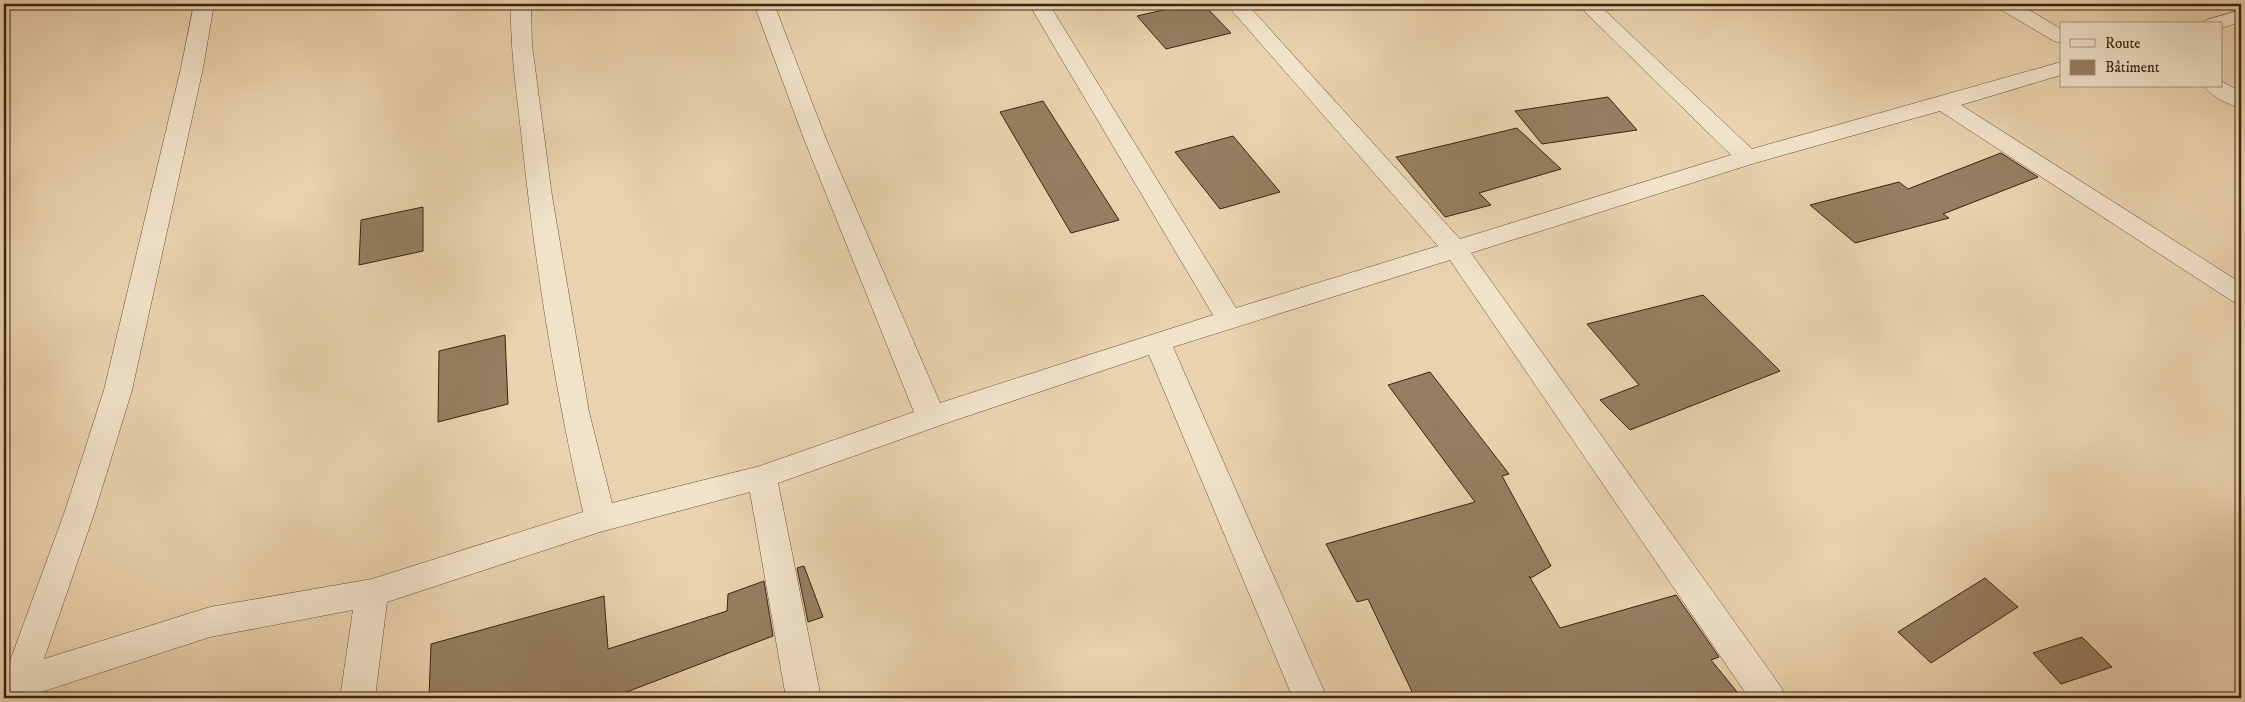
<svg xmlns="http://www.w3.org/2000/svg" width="2245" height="702" font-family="'IM FELL DW Pica',serif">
  <rect width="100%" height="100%" fill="#e9d2ad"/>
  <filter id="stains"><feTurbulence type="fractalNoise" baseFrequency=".004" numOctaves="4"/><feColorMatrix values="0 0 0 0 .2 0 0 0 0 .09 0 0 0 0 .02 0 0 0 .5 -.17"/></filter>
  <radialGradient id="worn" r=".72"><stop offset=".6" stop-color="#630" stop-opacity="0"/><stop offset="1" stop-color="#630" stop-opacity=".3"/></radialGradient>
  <path fill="#957e62" stroke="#3a2411" d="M1189 4H1203L1231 33 1166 49 1137 16Z
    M1608 97 1637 130 1542 144 1515 111Z
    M1043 101 1119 220 1071 233 1000 112Z
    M1517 128 1561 169 1479 193 1491 205 1445 217 1396 157Z
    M1233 136 1280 192 1220 209 1175 152Z
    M2001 153 2038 177 1943 214 1949 218 1855 243 1810 205 1899 182 1908 189Z
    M423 207V251L359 265 361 220Z
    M1703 295 1780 371 1630 430 1600 400 1639 385 1587 324Z
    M505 335 508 404 438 422 439 351Z
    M1430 372 1509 474 1502 476 1551 566 1531 578 1529 576 1560 628 1676 595 1719 657 1711 660 1742 698H1415L1368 599 1357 602 1326 544 1475 502 1388 385Z
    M804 566 823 617 808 622 797 568Z
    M1985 578 2018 607 1931 663 1898 632Z
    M764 581 773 636 611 698H429L431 644 604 596 608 649 727 611 728 594Z
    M2082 637 2112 667 2061 684 2033 653Z"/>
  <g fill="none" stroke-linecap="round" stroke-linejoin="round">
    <defs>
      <path id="street" d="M194 4H214L203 68 132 390 95 511 44 659 210 607 372 579 583 512C556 393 536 272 523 150 518 102 510 53 511 4H531L532 45 552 196 589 412 612 503 760 466 914 412 804 139 754 4H774L826 139 940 403 1213 315 1029 4H1049L1236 308 1438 246 1226 4H1247L1460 239 1731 155 1577 4H1598L1752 149 2061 62V75L1961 105 2241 283V304L2232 301 1940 111 1755 163 1471 253 1781 687 1786 698H1749L1450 260 1173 347 1327 698H1293L1149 355 941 425 778 483 821 698H786L750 492 600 532 387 602 375 698H340L353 610 210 637 32 695 31 698H4V672H6L65 511 104 390 181 68Z
        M1995 4H2019L2061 29V43L2054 41 1998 8Z
        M2241 10V22L2221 28V24H2203L2206 20Z
        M2221 81 2241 92V108C2229 105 2211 96 2204 86H2221Z"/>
    </defs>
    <use href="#street" stroke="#665038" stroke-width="1"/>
    <use href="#street" fill="#f1e2ca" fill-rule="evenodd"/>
  </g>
  <rect width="2245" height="702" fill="none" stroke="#e9d2ad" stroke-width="20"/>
  <rect x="5" y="5" width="2235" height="692" fill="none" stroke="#3a2411" stroke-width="2.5"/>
  <rect x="10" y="10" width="2225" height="682" fill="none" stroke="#3a2411"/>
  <rect x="2060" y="22" width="162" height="65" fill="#f1e2ca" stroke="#a89680"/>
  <rect x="2070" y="39" width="25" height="8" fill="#f1e2ca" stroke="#a89680"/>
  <text x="2105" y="48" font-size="15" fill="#3a2411">Route</text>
  <rect x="2070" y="60" width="25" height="15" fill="#957e62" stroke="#a89680"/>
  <text x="2105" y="72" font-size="15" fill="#3a2411">Bâtiment</text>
  <rect width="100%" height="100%" filter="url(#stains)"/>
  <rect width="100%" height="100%" fill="url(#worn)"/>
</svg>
